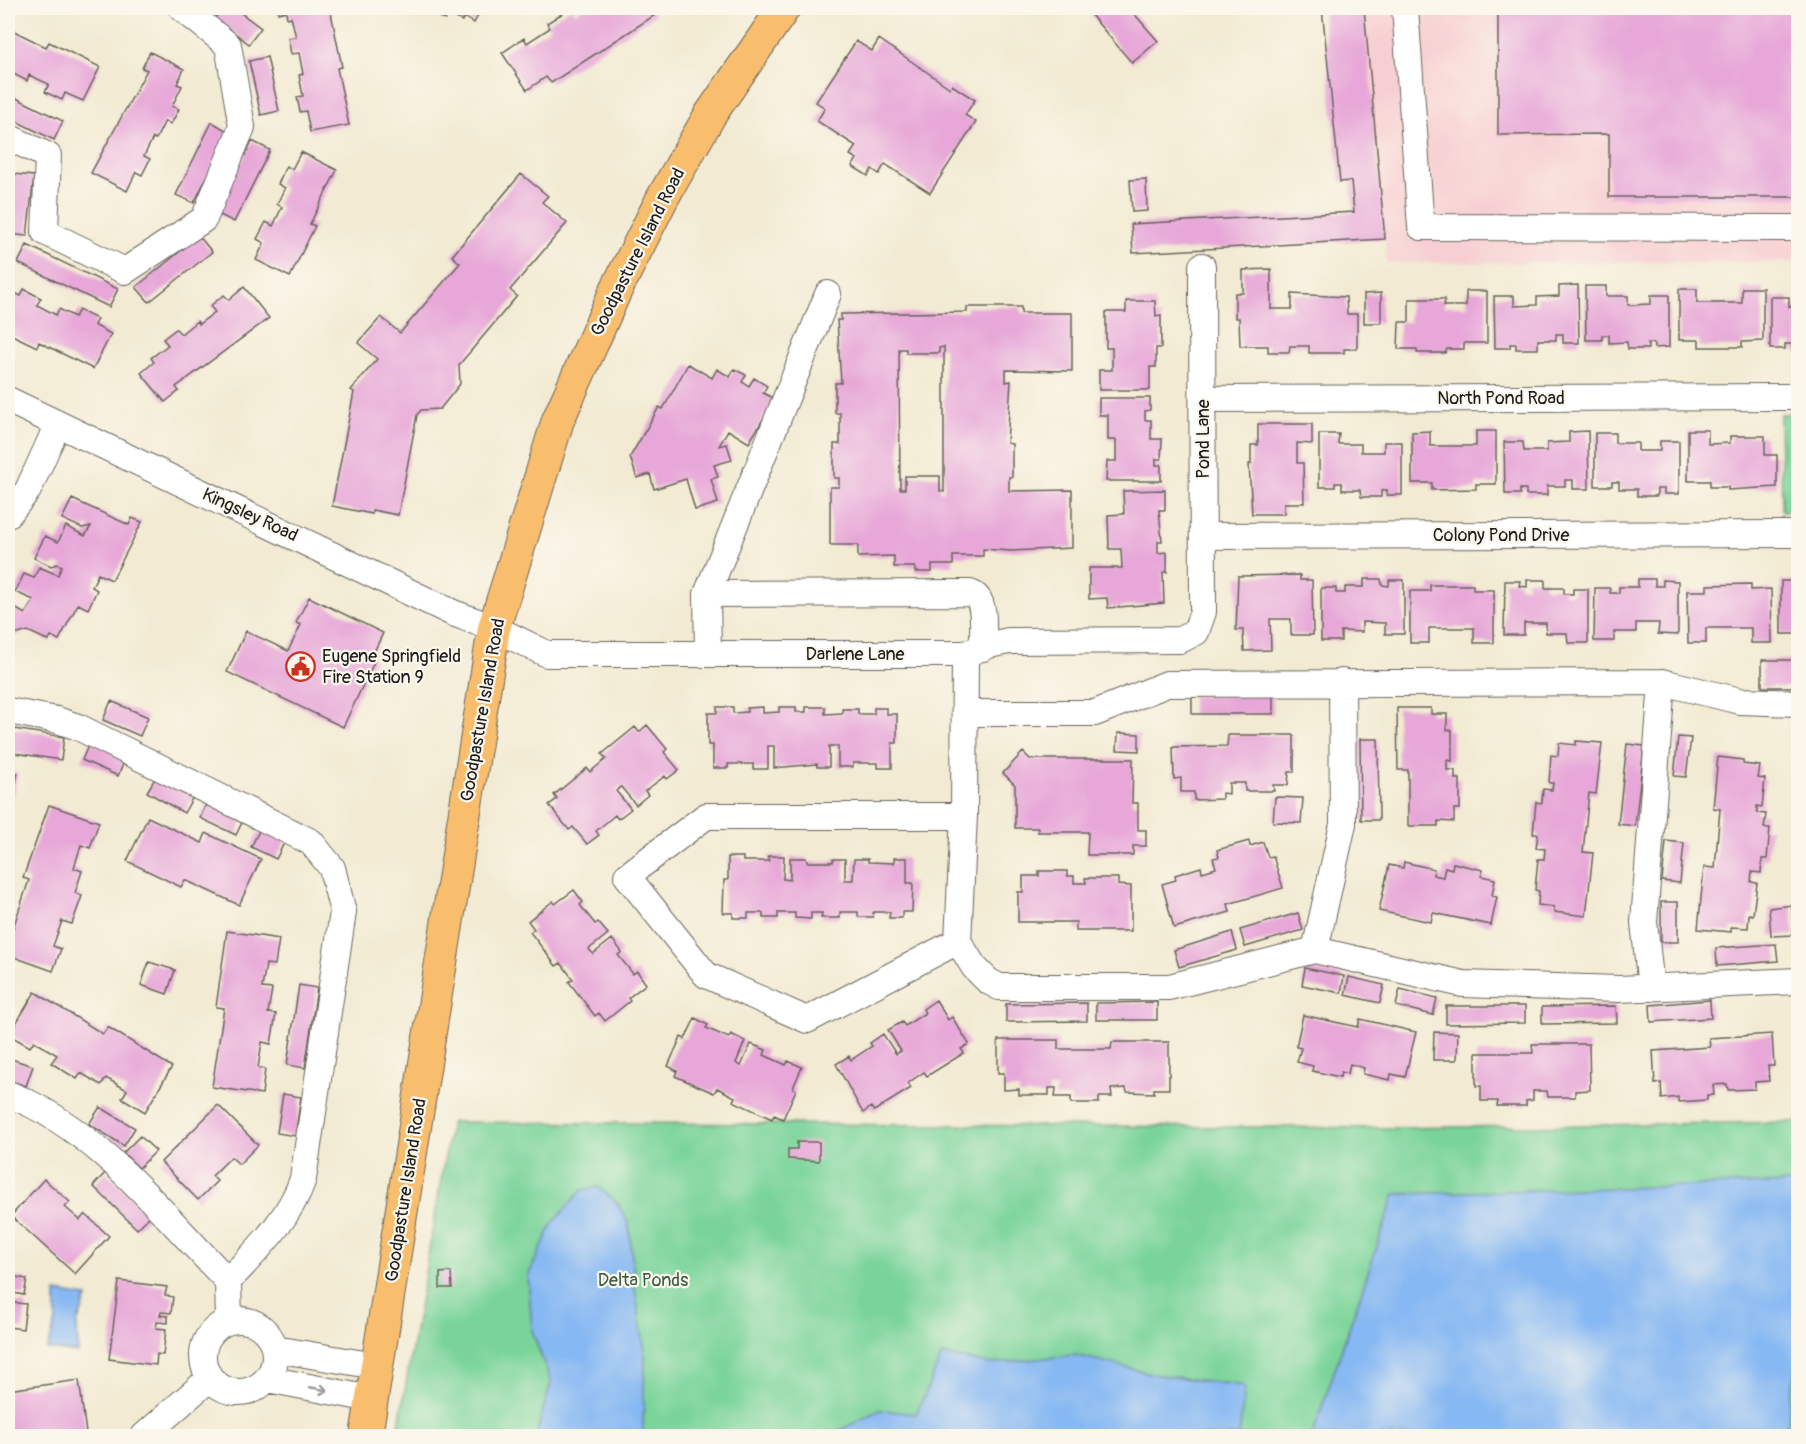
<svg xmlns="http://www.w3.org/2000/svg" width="1806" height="1444" font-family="Pangolin,sans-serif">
  <rect width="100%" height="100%" fill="#fbf7ec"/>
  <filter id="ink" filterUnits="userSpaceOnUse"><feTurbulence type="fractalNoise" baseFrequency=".0167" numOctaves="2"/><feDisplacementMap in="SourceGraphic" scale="12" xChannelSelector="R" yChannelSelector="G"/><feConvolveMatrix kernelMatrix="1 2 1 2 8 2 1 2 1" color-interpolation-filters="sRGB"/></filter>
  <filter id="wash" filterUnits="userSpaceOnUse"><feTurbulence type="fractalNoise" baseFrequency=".008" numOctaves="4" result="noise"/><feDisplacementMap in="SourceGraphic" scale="24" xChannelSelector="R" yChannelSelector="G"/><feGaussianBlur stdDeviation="1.35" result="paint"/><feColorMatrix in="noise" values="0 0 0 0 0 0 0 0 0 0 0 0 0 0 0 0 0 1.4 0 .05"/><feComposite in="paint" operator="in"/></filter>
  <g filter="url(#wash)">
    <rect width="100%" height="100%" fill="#f2ead2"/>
    <path fill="#f7cfd2" d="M1364 8H1798V262L1387 263Z"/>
    <path fill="#7ad49a" stroke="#4b785b" stroke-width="1.5" d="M1798 413V511H1782L1780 414Z
      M451 1122 1392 1128 1798 1122V1436H397Z"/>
    <path fill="#86b8f3" stroke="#516a88" stroke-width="1.5" d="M1798 1183V1363L1790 1396 1787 1436H1312L1395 1194Z
      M598 1187 617 1203 629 1224 635 1289 645 1353 643 1436H536L551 1382 532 1331 528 1276 553 1223 582 1190Z
      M56 1292 87 1297 77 1324 78 1353 47 1349 56 1321Z
      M942 1355 990 1364 1075 1355 1158 1375 1245 1386 1239 1436H828L880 1410 916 1414Z"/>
    <g id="blocks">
      <path fill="#e7a7d8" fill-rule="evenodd" d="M223 8H234L261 28 249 44 215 18Z
        M277 8H330L342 67 337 68 349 125 310 132 306 111 300 112 297 97 303 96 299 75 303 74 299 53 291 54 288 38 296 37 291 17 287 18 286 11 278 13Z
        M433 8H482L474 23 464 17 462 21 448 14 445 20 437 16 440 11Z
        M571 8 576 13 580 10 578 8H655L652 9 655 15 551 83 546 77 527 90 502 53 524 38 527 43 550 28 547 23Z
        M1099 8H1129L1158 41 1132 63 1091 15Z
        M1322 8H1364L1385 239 1133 253 1131 224 1354 212 1351 181 1340 182Z
        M1498 8H1798V197H1609V134L1498 135Z
        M8 28 46 47 49 42 100 67 83 101 65 93 62 100 45 92 49 84 29 75 27 81 10 72 8 78Z
        M879 39 950 88 952 85 975 100 965 115 976 122 930 193 885 164 879 174 872 169 868 176 852 166 857 159 850 155 856 146 817 121 825 108 816 102 856 41 872 51Z
        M150 52 184 69 177 84 182 86 172 106 179 109 171 124 165 121 156 139 153 138 144 156 150 159 142 175 136 172 127 191 91 173 147 70 142 68Z
        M267 57 279 111 261 115 249 61Z
        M8 94 63 121 54 140 8 117Z
        M212 122 229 132 194 203 176 195Z
        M252 141 270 150 234 222 216 213Z
        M301 152 337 170 310 224 315 226 290 277 256 260 264 243 257 239 266 222 273 226 282 207 277 204 285 188 278 184 286 166 292 169Z
        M13 174 34 176 27 236 8 234Z
        M521 174 548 196 542 202 567 223 510 290 517 296 459 365 460 384 440 409 421 410 417 415 398 515 372 510V514L332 506 354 392 351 390 377 359 358 343 381 317 400 333 460 263 452 256Z
        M1146 179 1147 211 1132 212 1130 180Z
        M199 236 212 252 149 302 136 287Z
        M27 245 118 289 109 307 18 263Z
        M1271 269V309H1292V294L1346 297 1347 314H1357V349H1344V353H1309V346H1290L1289 352H1268V346H1240L1239 318H1235V293H1243V270Z
        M1578 285 1579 343H1563V334H1556V340H1538V349H1516V344H1510V348H1495L1494 296H1514V306L1537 305V297L1559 296V286Z
        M1585 286H1606V296H1628V305L1651 304V295H1669V347L1654 348V343H1648V349H1628L1627 342 1609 343V335H1602V340H1586Z
        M244 287 269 318 176 387 179 391 165 402 141 373 154 362 151 358 168 345 163 339 176 329 181 334 197 321 199 324 215 312 210 306 224 295 229 300Z
        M1742 288H1763V341L1742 342V347H1699V340H1679V289H1697V303H1742Z
        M24 289 41 298 37 305 56 315 59 309 75 317 79 310 97 319 94 325 111 334 93 369 39 342 37 347 8 333V290L21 296Z
        M1466 291H1487V343H1464V349H1447L1445 353H1417V349H1398L1399 322H1409V299H1445L1444 306H1466Z
        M1381 293V323H1364V294Z
        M1770 297H1789V307H1798V351H1792V344H1785V349H1770Z
        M1126 301H1155L1156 316 1161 315V348H1156V367H1150V390H1099V370H1112V348H1106V312H1126Z
        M967 307H1021V313H1072V371L1006 370V382L1011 381 1007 443 1012 444V477H1009V491L1072 490V548L1011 551 983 549V556H953V565H932V572H915V567H894V556L858 557V545H830V487H839V478H834V444H840V413H835V383H841L837 320H841V314L967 312ZM944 347V492L940 491V476H905V489H900L899 349H906V353H939V348Z
        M688 364 712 378 717 369 730 377 734 369 746 375 742 382 749 386 754 378 767 386 763 393 775 399 749 443 728 430 719 446 727 444 732 460 714 465 718 477 711 479 718 503 695 510 686 479 654 489 650 474 637 478 630 457 659 407 663 409Z
        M1099 398H1150V410L1145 411V420H1151V439H1162L1161 459H1156V465H1161V481H1106L1107 461H1116V440H1108V415H1099Z
        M1258 424H1312V444L1297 443V463H1303L1304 503H1284V514H1252L1249 464H1251V445H1258Z
        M1688 430H1708V444L1730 443V436H1765V455H1777V487L1728 490V487H1710V481H1688Z
        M1430 431V446H1476V431H1496V484H1476V489L1432 490V483H1412V432Z
        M1588 431 1589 489H1573V480H1565V486H1547V495H1526V489H1520V494H1505L1504 442H1523L1524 451H1547V443L1569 442V432Z
        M1595 433H1615V443H1638V451H1660V441H1679V494H1664V489H1657V496H1637V489H1619V482H1612V486H1595Z
        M1319 434H1339L1338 444H1361V452H1384V442H1402V495H1387V490L1381 491V497H1361L1360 490H1342V483H1335V487H1319Z
        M1165 490V510H1159L1162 541H1158V553L1167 552V572H1163L1164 603 1108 608 1107 598 1089 599V568H1122L1121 549H1109L1108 515 1124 514 1123 491Z
        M72 499 129 525 132 518 142 522 112 580 98 574 92 587 97 590 88 609 78 604 59 640 51 636 49 641 28 631 8 637V610L15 608 25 614 34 600 15 592 24 574 34 578 39 567 58 575 62 566 57 564 51 566 34 558 45 536 58 542 66 526 85 536 91 526 82 528 62 519Z
        M1300 575V580H1312L1313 635H1291V619H1270L1271 650 1244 651 1243 630H1236L1238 576Z
        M1364 579H1381L1382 585 1389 586V580H1404V634H1385V623L1362 622V632L1341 631V641H1321V588H1336V593H1345V587H1364Z
        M1638 579H1655V586H1663V580L1678 581V635L1658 634 1659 623H1636V632H1614V641H1594L1595 588H1610V593H1619V587H1638Z
        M1527 580H1545V588H1564V594H1573V589H1588V643H1568L1567 633H1546V623H1524V635H1504L1505 581H1520L1519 586 1527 587Z
        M1781 581H1796V586H1798V634H1781Z
        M1751 584V590L1771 589 1772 643H1751V628H1706V643H1688L1687 591H1707V585Z
        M1430 585H1473V590H1494V643H1474V628H1429V643H1410V591H1430Z
        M309 597 383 633 371 658 375 660 343 727 227 672 246 631 288 651 301 625 296 623Z
        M1762 660H1798V687H1762Z
        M1192 696H1273V714H1192Z
        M111 701 148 717 140 736 103 720Z
        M717 707H733V713L747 712V708L763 707V713L779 712V707H796V712H806V707H825V714L843 713 842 709H858V714H874V708H886V714H897V743H892V768H878V763H853V767H838V746H829V767H817V764L774 768V746H768V769H753V764H728V768H713V745H708V713H717Z
        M1397 708H1431V714H1447V730H1452V761L1447 760V770H1455V779H1460V809H1454V822L1438 821V826H1408V770H1398Z
        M647 725 667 749 664 752 679 770 667 779 665 776 645 791 648 795 636 805 621 787 616 791 631 809 618 819 615 815 596 831 599 835 587 844 573 827 569 830 549 805 557 799 554 795 587 768 590 772 606 759 602 754 635 727 639 732Z
        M8 728 64 737 61 760 8 752Z
        M1118 733 1139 734V751L1117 750Z
        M1228 735H1294V772H1289L1288 785H1273L1274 791H1245V783H1229V794L1222 793V799L1194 800V792H1181V778L1174 779 1173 747 1227 746Z
        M1678 737 1691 738 1686 777 1674 776Z
        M1360 739H1378L1379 820H1361Z
        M90 741 126 757 118 776 82 760Z
        M1576 741 1602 743 1596 794 1589 793 1583 852 1593 853 1586 916 1554 912V907L1538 905 1539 891 1535 890 1538 859H1544L1545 849 1536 848 1538 834H1533L1536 802 1542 803 1543 789 1552 790 1553 783H1549L1551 755 1558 756 1559 743 1576 745Z
        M1627 744 1644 746 1635 826 1618 824Z
        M1023 752 1030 759H1133L1132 803H1138V830H1146V846H1133V855H1087L1088 832H1038V828H1015V785L1003 773Z
        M1718 757 1743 760V764L1760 766 1758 778 1765 779 1762 807 1757 806V813L1766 814 1764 828H1770L1767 859H1762L1761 873 1752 872 1751 882 1757 883 1753 915 1749 914 1748 928 1731 927V932L1698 929 1704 867 1715 868 1720 809 1713 808Z
        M8 771 18 773 8 816Z
        M157 775 194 795 184 813 147 792Z
        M1275 797 1303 798 1301 823 1273 822Z
        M208 800 245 816 236 835 200 818Z
        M49 805 99 822 90 848 81 845 74 868 82 871 75 893 82 896 72 924 62 921 53 946 61 949 53 971 8 955V943L29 880 23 878Z
        M148 817 202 843 206 833 261 859 239 905 185 880 181 887 127 861Z
        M262 825 287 837 276 859 251 847Z
        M1249 841 1250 846 1263 842 1268 857 1273 856 1283 888 1228 904 1230 912 1174 928 1162 884 1176 880 1175 875 1201 867 1202 872 1216 868 1213 858 1219 857 1217 850Z
        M1666 841 1684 843 1680 883 1662 881Z
        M768 856H784L783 879 790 880V858H806L807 862H833V859H845V880H853L854 859H868V862L894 863V858H907V883H913L912 912H902V918H889L890 912H873V917H858V912H840V918H821L822 913H811V919L795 918V913H778V918H763V913H748V918H733V913H723L724 880H728V857H743V861H769Z
        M1404 862 1434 869 1433 875 1443 877 1445 867 1452 869 1453 863 1483 870 1481 876 1495 879 1492 896 1497 897 1491 925 1433 913 1431 922 1379 911 1389 865 1403 868Z
        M1039 871H1067V876H1074V883H1086L1085 878H1118V885L1131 886V931H1076V922H1018V892H1023V876H1039Z
        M574 890 583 902 580 905 595 924 598 922 608 934 589 949 593 954 612 939 622 952 618 955 633 974 637 971 646 984 628 998 630 1001 605 1021 599 1013 595 1016 569 982 573 979 561 963 556 966 530 932 534 929 528 921 553 901 555 904Z
        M1661 902H1678V942H1661Z
        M1792 905 1794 935 1771 936 1769 908Z
        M1298 913 1303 930 1245 947 1240 930Z
        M227 931 279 939 275 965 266 964 262 988 272 989 268 1013 276 1014 271 1044 262 1042 258 1068 265 1069 262 1094 212 1087 224 1008 216 1007Z
        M1232 932 1237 950 1179 967 1174 950Z
        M1776 944 1778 961 1717 966 1716 948Z
        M149 962 175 970 167 994 141 985Z
        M1305 968 1344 976 1341 993 1302 985Z
        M1349 977 1384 985 1380 1003 1345 995Z
        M299 985 317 988 305 1068 287 1065Z
        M1400 989 1437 998 1433 1015 1396 1006Z
        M35 992 103 1034 108 1027 172 1067 145 1112 122 1098 127 1090 106 1078 101 1085 81 1073 77 1079 51 1063 57 1055 34 1041 30 1047 9 1035Z
        M936 1000 948 1020 952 1017 969 1044 961 1049 964 1053 927 1076 924 1072 908 1083 911 1088 874 1111 871 1107 863 1113 836 1064 849 1056 851 1060 872 1046 870 1043 883 1034 896 1054 901 1051 888 1030 902 1022 905 1026 925 1013 923 1009Z
        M1710 1000 1711 1018 1651 1022 1650 1005Z
        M1157 1002V1020H1096V1003Z
        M1087 1003V1021L1006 1022V1004Z
        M1446 1006H1525V1023L1446 1024Z
        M1616 1006 1617 1023 1542 1024V1007Z
        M1303 1015 1358 1027 1360 1019 1416 1032 1405 1077 1391 1074 1390 1080 1363 1074 1364 1068 1350 1064 1348 1074 1341 1072 1340 1077 1312 1071 1313 1066 1297 1062 1301 1048 1296 1047Z
        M695 1018 708 1025 706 1028 729 1038 731 1034 745 1041 736 1063 741 1066 751 1044 766 1050 764 1055 786 1065 788 1061 802 1067 793 1088 796 1090 783 1119 774 1115 772 1119 733 1101 735 1097 717 1088 714 1093 675 1076 677 1071 668 1066 681 1037 685 1039Z
        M1434 1032 1458 1033 1457 1060H1433Z
        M1772 1034 1774 1066H1768L1769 1081 1755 1082V1089L1728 1090 1727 1084 1713 1085 1714 1095H1707V1100L1678 1102V1097L1662 1099 1661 1083 1655 1084 1653 1051 1710 1047 1709 1038Z
        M998 1040H1058V1049H1111L1112 1042H1169V1089H1154V1093L1127 1092 1126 1088 1111 1089 1112 1097H1099V1103H1071V1097H1055L1056 1088H1049V1095H1019V1089L1004 1090V1073H998Z
        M1532 1044H1589L1590 1090 1575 1091V1097H1548L1547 1091H1533V1100L1526 1101V1106H1497L1498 1101H1481V1086H1476V1053H1533Z
        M8 1058 33 1066 26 1086 8 1080Z
        M283 1094 301 1097 295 1136 277 1133Z
        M218 1105 258 1145 239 1164 231 1157 212 1176 217 1181 198 1200 161 1162Z
        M100 1107 135 1128 124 1146 89 1124Z
        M140 1136 156 1151 139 1168 123 1153Z
        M797 1142H819V1161L788 1159V1149H797Z
        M106 1172 150 1216 137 1229 93 1186Z
        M44 1179 70 1202 65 1207 80 1220 85 1214 109 1236 75 1274 11 1216Z
        M451 1272 452 1288H440V1273Z
        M10 1276 27 1279 24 1295 8 1292Z
        M119 1281 167 1287 165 1295 173 1297 171 1313 161 1312 160 1315 168 1316V1323L157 1322 156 1328 166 1329 163 1355 157 1354 156 1365 109 1359Z
        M8 1302 26 1304 23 1329 8 1327Z
        M79 1380 86 1433 52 1436 51 1430 32 1432 33 1436H8V1390Z"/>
    </g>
  </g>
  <g filter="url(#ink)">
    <use href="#blocks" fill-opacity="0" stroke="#67645c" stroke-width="1.5"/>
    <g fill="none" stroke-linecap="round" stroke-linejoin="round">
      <defs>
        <path id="minor" d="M1405 8 1421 227 1798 228
          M8 137 48 156 45 232 125 271 204 219 242 127 228 45 182 8
          M1203 399 1798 397
          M8 400 453 613 494 628 547 654H965L989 645 1009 641 1180 640 1196 632 1203 612 1202 266
          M8 515 28 490 58 424
          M1203 536 1798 534
          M707 594 828 294
          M708 654 707 594 970 593C988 598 982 632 983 648
          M965 654 964 816 958 941 974 967 988 981 999 987H1169L1315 950 1463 984 1619 989 1798 981
          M8 711 57 720 78 727 311 842 332 868 343 912 303 1179C289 1220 256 1251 228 1281
          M965 713H1095L1167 684 1662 682 1740 701 1798 703
          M958 941 807 1020 706 975 627 876 706 816H964
          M1315 950 1343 824 1342 682
          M1651 988 1644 922 1662 682
          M8 1094C97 1128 162 1214 228 1281L229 1321
          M203 1356a36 36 0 1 1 72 0a36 36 0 1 1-72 0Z
          M275 1349 376 1366
          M267 1379 371 1399
          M144 1436 210 1378"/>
        <path id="major" d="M366 1436 494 628 558 420 616 290 663 197 710 115 784 8"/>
      </defs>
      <use href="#minor" stroke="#67645c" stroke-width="28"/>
      <use href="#major" stroke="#67645c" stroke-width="34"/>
      <use href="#minor" stroke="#fff" stroke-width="26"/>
      <use href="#major" stroke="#f9be6d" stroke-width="32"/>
    </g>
    <defs><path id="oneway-shaft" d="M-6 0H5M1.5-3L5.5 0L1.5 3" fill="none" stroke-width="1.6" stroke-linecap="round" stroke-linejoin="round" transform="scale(1.5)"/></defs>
    <use stroke="#999" href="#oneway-shaft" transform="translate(319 1389) rotate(11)"/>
  </g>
  <defs>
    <symbol id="civic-ring" viewBox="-11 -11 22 22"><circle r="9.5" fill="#fbf7ec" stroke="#c8321e" stroke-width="1.5"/><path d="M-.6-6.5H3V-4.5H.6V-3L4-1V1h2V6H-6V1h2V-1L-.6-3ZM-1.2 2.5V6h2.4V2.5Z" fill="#c8321e"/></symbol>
  </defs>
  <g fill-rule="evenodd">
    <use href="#civic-ring" x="284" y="650" width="33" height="33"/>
  </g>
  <g text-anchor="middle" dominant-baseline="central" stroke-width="4.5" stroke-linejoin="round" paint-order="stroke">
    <g font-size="18" fill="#1c1c1c" stroke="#fbf7ec">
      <text transform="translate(638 252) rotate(-63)">Goodpasture Island Road</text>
      <text x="1501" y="398">North Pond Road</text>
      <text transform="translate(1203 439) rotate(-90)">Pond Lane</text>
      <text transform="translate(250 515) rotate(25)">Kingsley Road</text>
      <text x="1501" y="535">Colony Pond Drive</text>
      <text x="855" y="654">Darlene Lane</text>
      <text transform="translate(483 710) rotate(-80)">Goodpasture Island Road</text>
      <text transform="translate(406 1190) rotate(-81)">Goodpasture Island Road</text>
    </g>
    <g font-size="18" fill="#1c1c1c" stroke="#fbf7ec" text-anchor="start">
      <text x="322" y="656">Eugene Springfield<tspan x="322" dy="21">Fire Station 9</tspan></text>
    </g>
    <g font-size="18" fill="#3d5c48" stroke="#fbf7ec">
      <text x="643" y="1280">Delta Ponds</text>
    </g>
  </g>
  <rect width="1806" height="1444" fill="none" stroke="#fbf7ec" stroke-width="30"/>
</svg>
